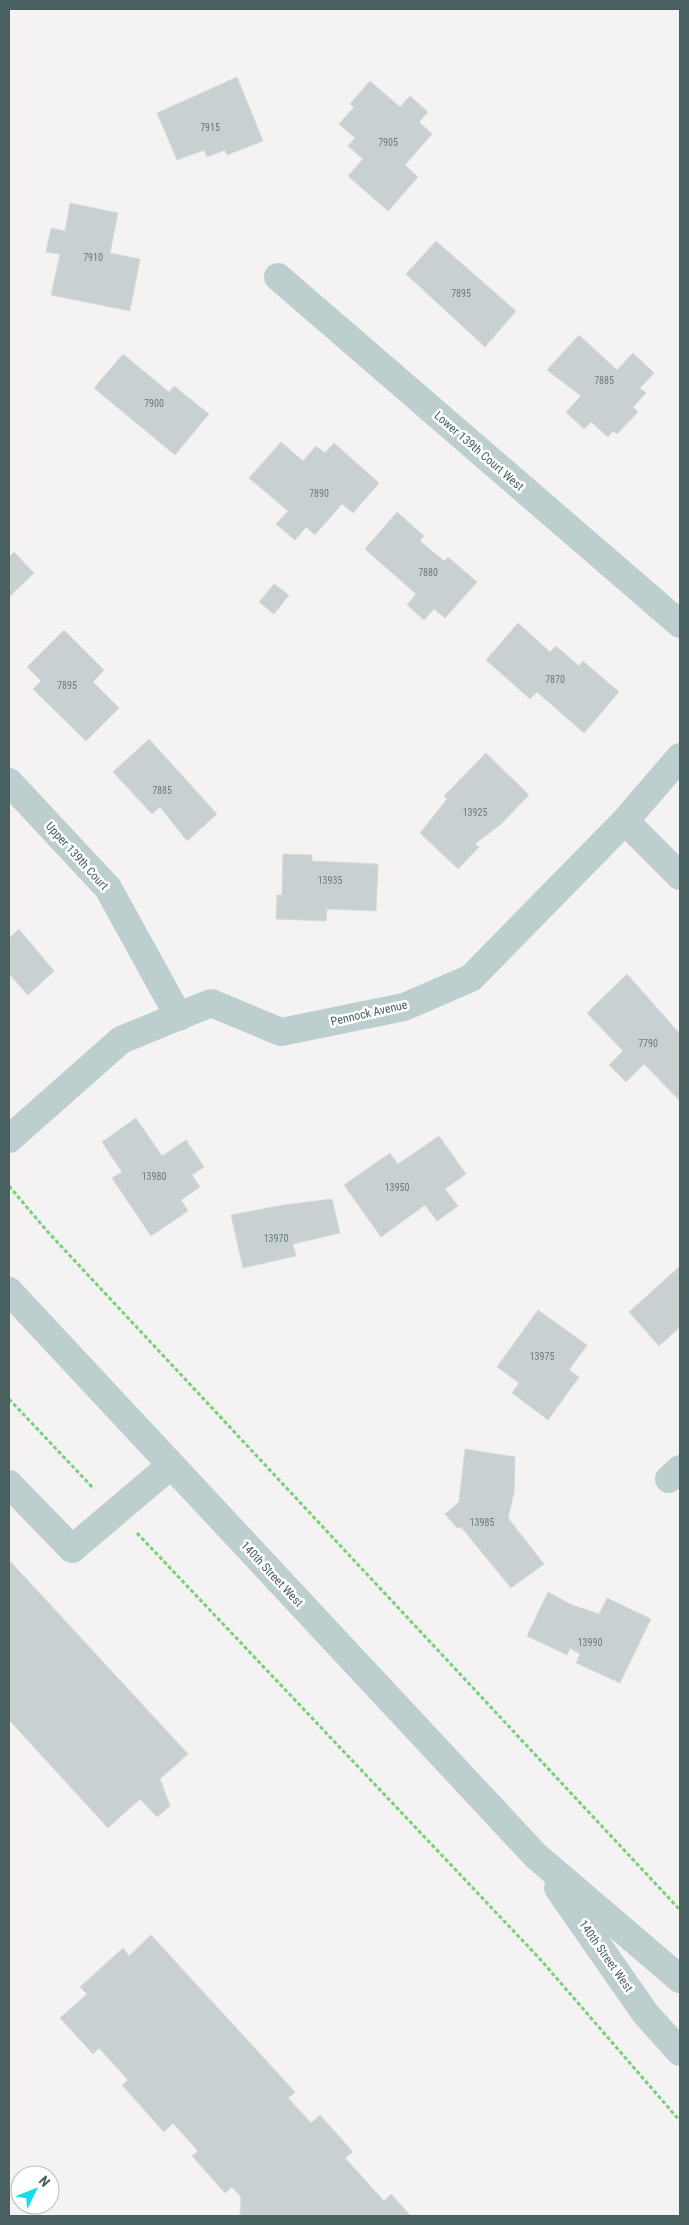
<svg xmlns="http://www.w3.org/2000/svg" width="689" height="2225" font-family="'Roboto Condensed',sans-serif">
  <rect width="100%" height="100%" fill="#f4f2f3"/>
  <path fill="#c9d0d1" stroke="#d6dcdd" d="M237 77 263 141 227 155 225 150 207 157 204 150 177 160 157 113Z
    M370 81 400 107 410 96 428 112 419 122 432 134 405 165 418 177 388 211 348 176 363 159 348 146 355 138 339 124 354 107 350 104Z
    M70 203 118 213 110 253 140 259 130 311 51 295 60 254 46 252 51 228 65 231Z
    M436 241 516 311 485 347 406 274Z
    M579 335 617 370 633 353 654 373 640 388 646 393 633 407 638 412 617 434 613 431 608 437 591 422 584 429 566 412 581 396 547 370Z
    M123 354 169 392 174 386 209 414 175 455 94 388Z
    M281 442 303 461 316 446 325 453 334 443 379 483 353 513 342 504 315 535 306 527 295 540 276 524 288 511 249 478Z
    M397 512 424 536 420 541 444 561 448 557 477 582 445 618 434 609 424 620 407 605 416 594 365 549Z
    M14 552 34 573 9 597V557Z
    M274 584 289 595 274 614 259 602Z
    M518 623 550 652 556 646 579 666 583 661 619 692 584 733 537 692 530 699 486 660Z
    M64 630 104 670 93 682 119 708 86 741 33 689 41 681 27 667Z
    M149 739 217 814 187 841 160 807 152 814 113 772Z
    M486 753 529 795 501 824 475 844 479 847 458 869 420 833 447 799 444 796Z
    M283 854 312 855V861L378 864 376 911 327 909 326 921 276 919 277 895H282Z
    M19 929 54 971 28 995 10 975 9 977V938Z
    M627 974 680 1034V1101L644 1064 626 1082 609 1065 623 1051 587 1013Z
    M136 1118 162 1156 186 1140 204 1167 192 1175 200 1187 181 1200 188 1211 151 1236 112 1178 122 1172 102 1142Z
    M439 1136 466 1174 445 1189 458 1206 437 1221 425 1205 381 1237 344 1185 390 1153 398 1164Z
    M332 1199 340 1233 293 1244 296 1256 243 1268 231 1215 283 1205Z
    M680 1266V1327L659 1346 629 1312Z
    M538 1310 587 1345 569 1370 579 1377 548 1420 512 1393 519 1383 497 1367Z
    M465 1449 515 1457 514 1493 508 1518 544 1564 511 1588 461 1527 457 1528 445 1514 459 1502Z
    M9 1560 188 1754 160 1779 170 1806 157 1817 140 1799 108 1828 9 1720Z
    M548 1592 572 1605 599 1614 607 1598 651 1619 620 1683 576 1663 580 1654 570 1648 567 1655 527 1636Z
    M151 1935 295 2092 288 2098 311 2123 320 2115 353 2152 345 2158 384 2201 391 2194 411 2216H240L241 2197 232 2187 225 2193 192 2156 198 2151 173 2123 164 2132 122 2085 128 2080 99 2048 93 2054 60 2018 87 1994 80 1987 123 1948 129 1956Z"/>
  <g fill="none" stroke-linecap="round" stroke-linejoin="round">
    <path stroke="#76d177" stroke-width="3" stroke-dasharray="4 2.5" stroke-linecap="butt" d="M9 1186 47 1231 680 1910
      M9 1399 94 1489
      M137 1533 540 1959 680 2121"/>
    <path stroke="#bdcece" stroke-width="28" d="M278 277 680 624
      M9 782 108 888 179 1017
      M625 821 680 876
      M9 1139 121 1040 211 1003 281 1032 404 1007 471 978 625 821 680 757
      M9 1291 536 1856 680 1979
      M669 1479 680 1469
      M9 1484 72 1549 170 1466
      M558 1888 645 2013 680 2052"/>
  </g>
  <g text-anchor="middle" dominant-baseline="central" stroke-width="5" stroke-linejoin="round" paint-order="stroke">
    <g font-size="10" fill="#697c7c">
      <text x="210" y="127">7915</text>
      <text x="388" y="142">7905</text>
      <text x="93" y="257">7910</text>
      <text x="461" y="293">7895</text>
      <text x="604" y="380">7885</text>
      <text x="154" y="403">7900</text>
      <text x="319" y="493">7890</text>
      <text x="428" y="572">7880</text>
      <text x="555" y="679">7870</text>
      <text x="67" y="685">7895</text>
      <text x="162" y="790">7885</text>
      <text x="475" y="812">13925</text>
      <text x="330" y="880">13935</text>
      <text x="648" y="1043">7790</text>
      <text x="154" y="1176">13980</text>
      <text x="397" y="1187">13950</text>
      <text x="276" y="1238">13970</text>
      <text x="542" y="1356">13975</text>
      <text x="482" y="1522">13985</text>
      <text x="590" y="1642">13990</text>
    </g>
    <g font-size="12" fill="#496060" stroke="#fff">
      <text transform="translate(479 451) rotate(41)">Lower 139th Court West</text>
      <text transform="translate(77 856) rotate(48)">Upper 139th Court</text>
      <text transform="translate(369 1013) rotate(-13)">Pennock Avenue</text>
      <text transform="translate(272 1574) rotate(47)">140th Street West</text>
      <text transform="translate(606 1956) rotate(55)">140th Street West</text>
    </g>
  </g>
  <rect width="689" height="2225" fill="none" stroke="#496060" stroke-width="20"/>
  <g transform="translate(35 2190) rotate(47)"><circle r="24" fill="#ffffff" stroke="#b6bfbf"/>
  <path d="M0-4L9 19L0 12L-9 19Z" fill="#13dfec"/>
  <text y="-8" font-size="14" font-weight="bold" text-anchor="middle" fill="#496060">N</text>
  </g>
</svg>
